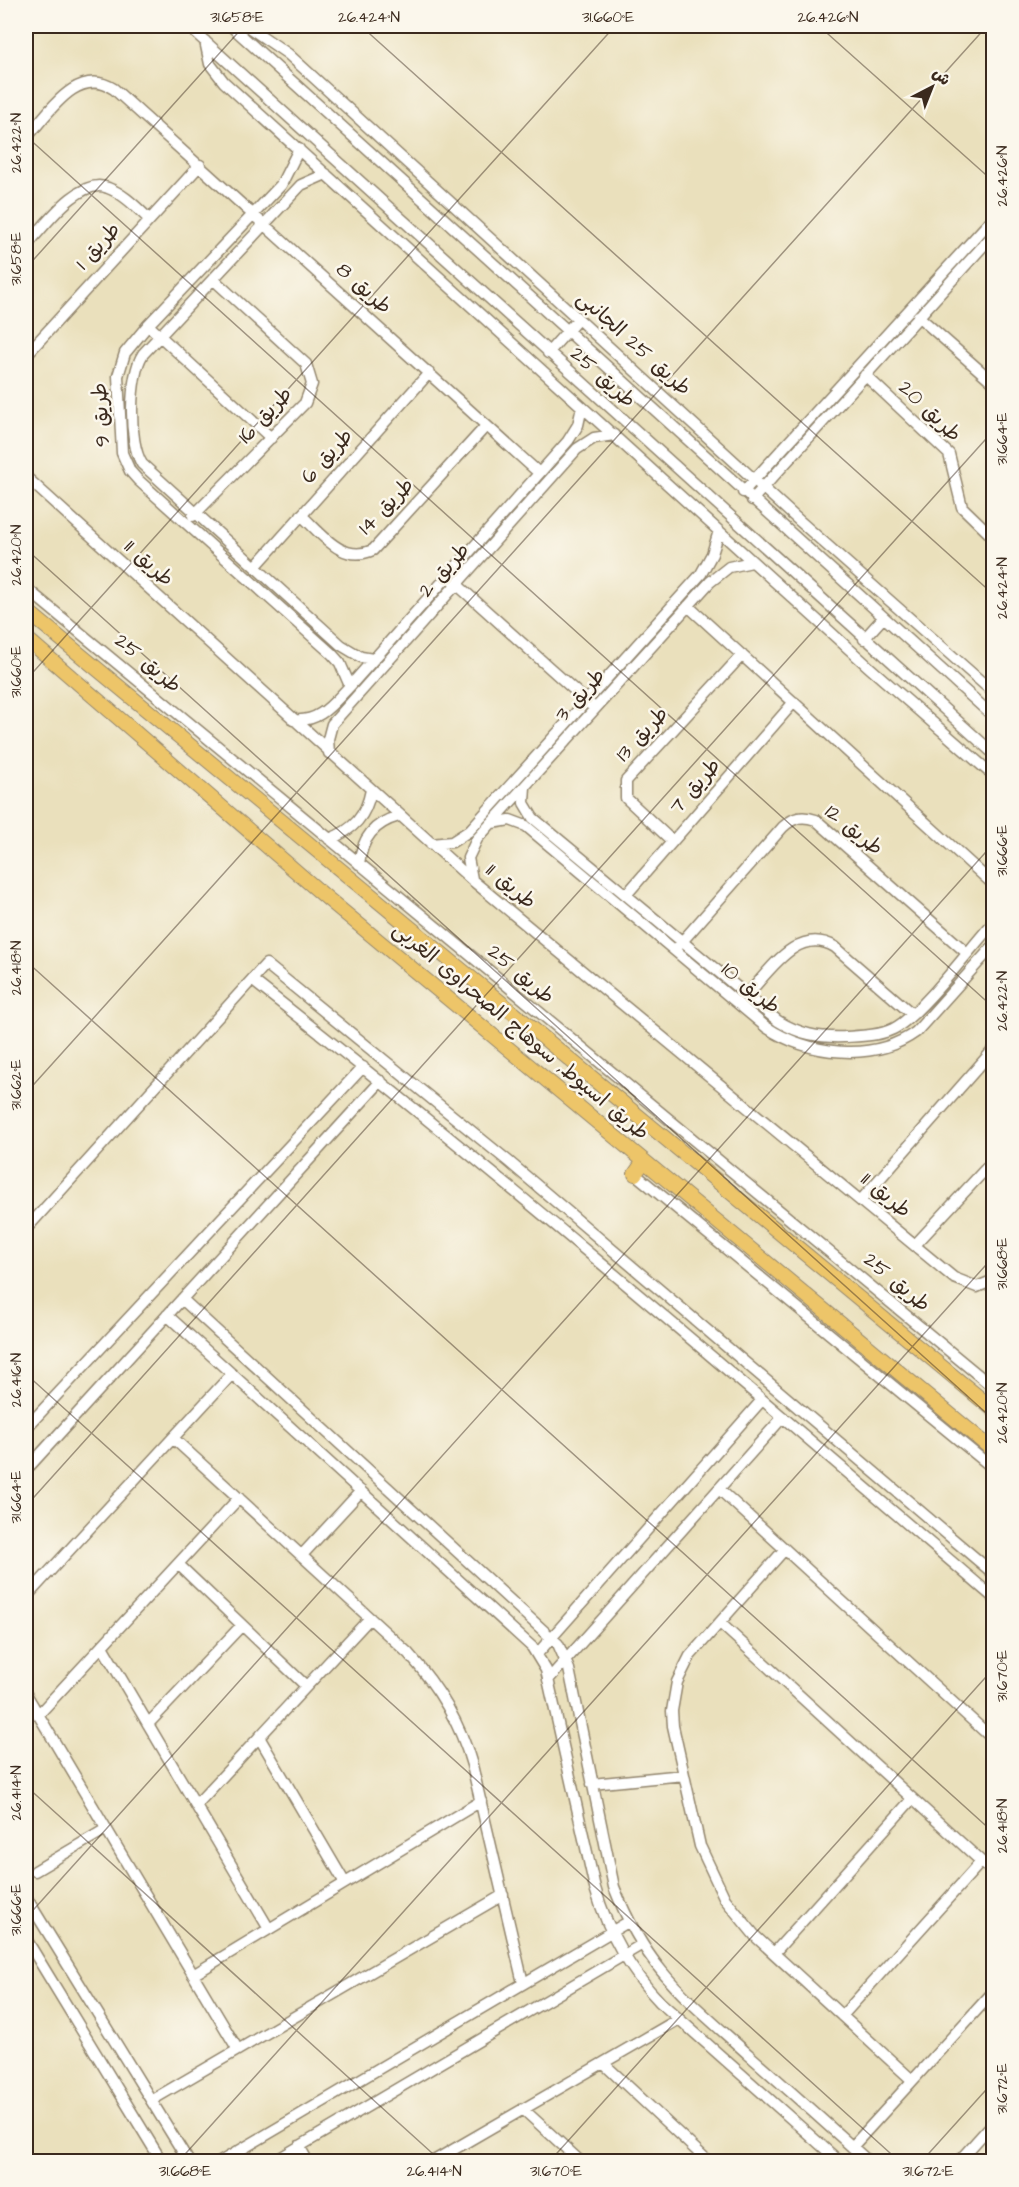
<svg xmlns="http://www.w3.org/2000/svg" width="1019" height="2187" font-family="'Architects Daughter','Playpen Sans Arabic',sans-serif">
  <rect width="100%" height="100%" fill="#fbf7ec"/>
  <filter id="ink" filterUnits="userSpaceOnUse"><feTurbulence type="fractalNoise" baseFrequency=".0167" numOctaves="2"/><feDisplacementMap in="SourceGraphic" scale="12" xChannelSelector="R" yChannelSelector="G"/><feConvolveMatrix kernelMatrix="1 2 1 2 8 2 1 2 1" color-interpolation-filters="sRGB"/></filter>
  <filter id="wash" filterUnits="userSpaceOnUse"><feTurbulence type="fractalNoise" baseFrequency=".008" numOctaves="4" result="noise"/><feDisplacementMap in="SourceGraphic" scale="24" xChannelSelector="R" yChannelSelector="G"/><feGaussianBlur stdDeviation="1.35" result="paint"/><feColorMatrix in="noise" values="0 0 0 0 0 0 0 0 0 0 0 0 0 0 0 0 0 1.4 0 .05"/><feComposite in="paint" operator="in"/></filter>
  <g filter="url(#wash)">
    <rect width="100%" height="100%" fill="#eae0bc"/>
  </g>
  <g filter="url(#ink)">
    <g fill="none" stroke-linecap="round" stroke-linejoin="round">
      <defs>
        <path id="minor" d="M188 26 994 754
          M231 26 994 717
          M247 26 288 54 794 516 994 693
          M205 41 210 64 224 82 870 668 994 776
          M26 138C49 113 77 65 114 89L539 473
          M299 149 281 185 148 325 125 353 118 376 122 453 130 471 138 480 332 654 340 663 350 686
          M326 174 301 185 143 354C129 375 128 442 142 464L341 645 361 657 373 659
          M26 246C43 228 80 175 108 188 124 194 137 208 149 219
          M918 316 994 383
          M148 325 271 438
          M548 353 578 319
          M26 355 200 165
          M865 375 949 454 962 507 994 538
          M26 477 472 880 954 1278 977 1287 994 1280
          M743 492 994 217
          M752 500 994 234
          M301 515C322 534 342 564 373 550L486 426
          M193 516 305 403 312 384 306 364 213 279
          M256 566 429 373
          M453 581 591 705
          M26 588 994 1388
          M688 606 994 885
          M864 639 882 619
          M293 720C320 723 333 703 350 686L568 441 578 425 582 407
          M329 753 328 739 332 724 577 449 594 438 614 435
          M525 786 524 803 533 818 778 1021C799 1034 819 1038 844 1037 860 1036 878 1036 893 1029 920 1016 971 947 994 922
          M492 823 510 820 526 826 766 1027C808 1055 873 1063 916 1032L994 945
          M329 839C354 830 366 816 371 790
          M672 841 626 798V781L742 655
          M431 844 452 842 469 831 701 574 712 554 719 531
          M359 864C362 838 374 823 399 816
          M472 879 468 858 477 839 710 582 729 567 752 562
          M626 895 794 702
          M679 945 783 827C794 817 802 815 816 820L967 953
          M252 980C506 1178 749 1388 994 1598
          M746 996C770 971 797 925 835 947L912 1014
          M635 1174 994 1469
          M862 1199 994 1049
          M26 1229 266 964 508 1161 994 1574
          M915 1245 994 1160
          M182 1299 558 1644 569 1669 614 1887C647 1971 685 1997 749 2055 789 2090 829 2126 869 2162
          M167 1315 532 1647 546 1670 595 1888C608 1932 628 1969 660 2002L840 2162
          M26 1428 363 1067
          M173 1438 408 1653C438 1686 460 1722 472 1765L523 1983
          M26 1470 381 1081
          M719 1489 994 1740
          M785 1549 690 1656 677 1682 672 1711 673 1726 700 1846 725 1899 756 1937 912 2080
          M302 1555 361 1491
          M178 1564 306 1686
          M26 1597 232 1374
          M720 1623 994 1873
          M102 1646 269 1929
          M538 1653 762 1400
          M548 1680 783 1417
          M26 1694 238 2050
          M38 1715 239 1498
          M148 1724 242 1625
          M259 1737 345 1883
          M592 1784 684 1775
          M196 1805 370 1618
          M35 1871 106 1829
          M26 1897 189 2162
          M26 1939 162 2162
          M774 1953 912 1799
          M193 1975 481 1801
          M842 2016 981 1862
          M603 2063 709 2162
          M152 2100 503 1895
          M523 2109 581 2162
          M299 2146 308 2162
          M852 2147 994 1991
          M220 2162 628 1922
          M273 2162 641 1945
          M432 2162 679 2019
          M958 2162 994 2122
          M987 2162 994 2155"/>
        <path id="major" d="M26 610 994 1410
          M26 638 328 899 994 1451
          M635 1174 644 1161"/>
      </defs>
      <use href="#minor" stroke="#92856d" stroke-width="13"/>
      <use href="#major" stroke="#92856d" stroke-width="16"/>
      <use href="#minor" stroke="#fff" stroke-width="10"/>
      <use href="#major" stroke="#edc569" stroke-width="14"/>
    </g>
  </g>
  <path fill="none" stroke="#3b2a1e" stroke-width="1.5" stroke-opacity="0.45" d="M361 26 994 595M819 26 994 182M26 136 994 1008M26 268 244 26M26 549 994 1420M26 680 615 26M26 961 994 1833M26 1093 987 26M26 1374 900 2162M26 1506 994 430M26 1786 442 2162M26 1918 994 843M178 2162 994 1256M549 2162 994 1668M921 2162 994 2081"/>
  <g text-anchor="middle" dominant-baseline="central" stroke-width="5" stroke-linejoin="round" paint-order="stroke">
    <g font-size="21" fill="#3b2a1e" stroke="#fbf7ec">
      <text transform="translate(98 246) rotate(-48)">طريق 1</text>
      <text transform="translate(364 288) rotate(42)">طريق 8</text>
      <text transform="translate(634 343) rotate(42)">طريق 25 الجانبى</text>
      <text transform="translate(603 377) rotate(42)">طريق 25</text>
      <text transform="translate(930 411) rotate(44)">طريق 20</text>
      <text transform="translate(101 415) rotate(-93)">طريق 9</text>
      <text transform="translate(265 415) rotate(-47)">طريق 16</text>
      <text transform="translate(327 456) rotate(-48)">طريق 6</text>
      <text transform="translate(386 506) rotate(-46)">طريق 14</text>
      <text transform="translate(149 563) rotate(42)">طريق 11</text>
      <text transform="translate(444 570) rotate(-48)">طريق 2</text>
      <text transform="translate(148 663) rotate(40)">طريق 25</text>
      <text transform="translate(580 695) rotate(-48)">طريق 3</text>
      <text transform="translate(642 734) rotate(-47)">طريق 13</text>
      <text transform="translate(695 786) rotate(-49)">طريق 7</text>
      <text transform="translate(854 830) rotate(39)">طريق 12</text>
      <text transform="translate(511 886) rotate(40)">طريق 11</text>
      <text transform="translate(521 974) rotate(40)">طريق 25</text>
      <text transform="translate(751 988) rotate(39)">طريق 10</text>
      <text transform="translate(521 1031) rotate(40)">طريق اسيوط, سوهاج الصحراوى الغربى</text>
      <text transform="translate(886 1195) rotate(40)">طريق 11</text>
      <text transform="translate(897 1282) rotate(40)">طريق 25</text>
    </g>
  </g>
  <rect width="1019" height="2187" fill="none" stroke="#fbf7ec" stroke-width="66"/>
  <g transform="translate(932 87) rotate(42)" stroke="#fbf7ec" stroke-width="4.5" paint-order="stroke">
  <path d="M0-4.5L10 22L0 15L-10 22Z" fill="#3b2a1e"/>
  <text y="-9" font-size="16" font-weight="bold" text-anchor="middle" fill="#3b2a1e">ش</text>
  </g>
  <rect x="33" y="33" width="953" height="2121" fill="none" stroke="#3b2a1e" stroke-width="2"/>
  <g font-size="15" text-anchor="middle" fill="#3b2a1e">
    <text x="237" y="22">31.658°E</text>
    <text x="369" y="22">26.424°N</text>
    <text x="608" y="22">31.660°E</text>
    <text x="828" y="22">26.426°N</text>
    <text transform="translate(16 143) rotate(-90)" y="5">26.422°N</text>
    <text transform="translate(1002 176) rotate(-90)" y="5">26.426°N</text>
    <text transform="translate(16 259) rotate(-90)" y="5">31.658°E</text>
    <text transform="translate(1002 439) rotate(-90)" y="5">31.664°E</text>
    <text transform="translate(16 555) rotate(-90)" y="5">26.420°N</text>
    <text transform="translate(1002 588) rotate(-90)" y="5">26.424°N</text>
    <text transform="translate(16 672) rotate(-90)" y="5">31.660°E</text>
    <text transform="translate(1002 851) rotate(-90)" y="5">31.666°E</text>
    <text transform="translate(16 968) rotate(-90)" y="5">26.418°N</text>
    <text transform="translate(1002 1001) rotate(-90)" y="5">26.422°N</text>
    <text transform="translate(16 1085) rotate(-90)" y="5">31.662°E</text>
    <text transform="translate(1002 1264) rotate(-90)" y="5">31.668°E</text>
    <text transform="translate(16 1380) rotate(-90)" y="5">26.416°N</text>
    <text transform="translate(1002 1413) rotate(-90)" y="5">26.420°N</text>
    <text transform="translate(16 1497) rotate(-90)" y="5">31.664°E</text>
    <text transform="translate(1002 1676) rotate(-90)" y="5">31.670°E</text>
    <text transform="translate(16 1793) rotate(-90)" y="5">26.414°N</text>
    <text transform="translate(1002 1826) rotate(-90)" y="5">26.418°N</text>
    <text transform="translate(16 1910) rotate(-90)" y="5">31.666°E</text>
    <text transform="translate(1002 2089) rotate(-90)" y="5">31.672°E</text>
    <text x="185" y="2176">31.668°E</text>
    <text x="434" y="2176">26.414°N</text>
    <text x="556" y="2176">31.670°E</text>
    <text x="928" y="2176">31.672°E</text>
  </g>
</svg>
